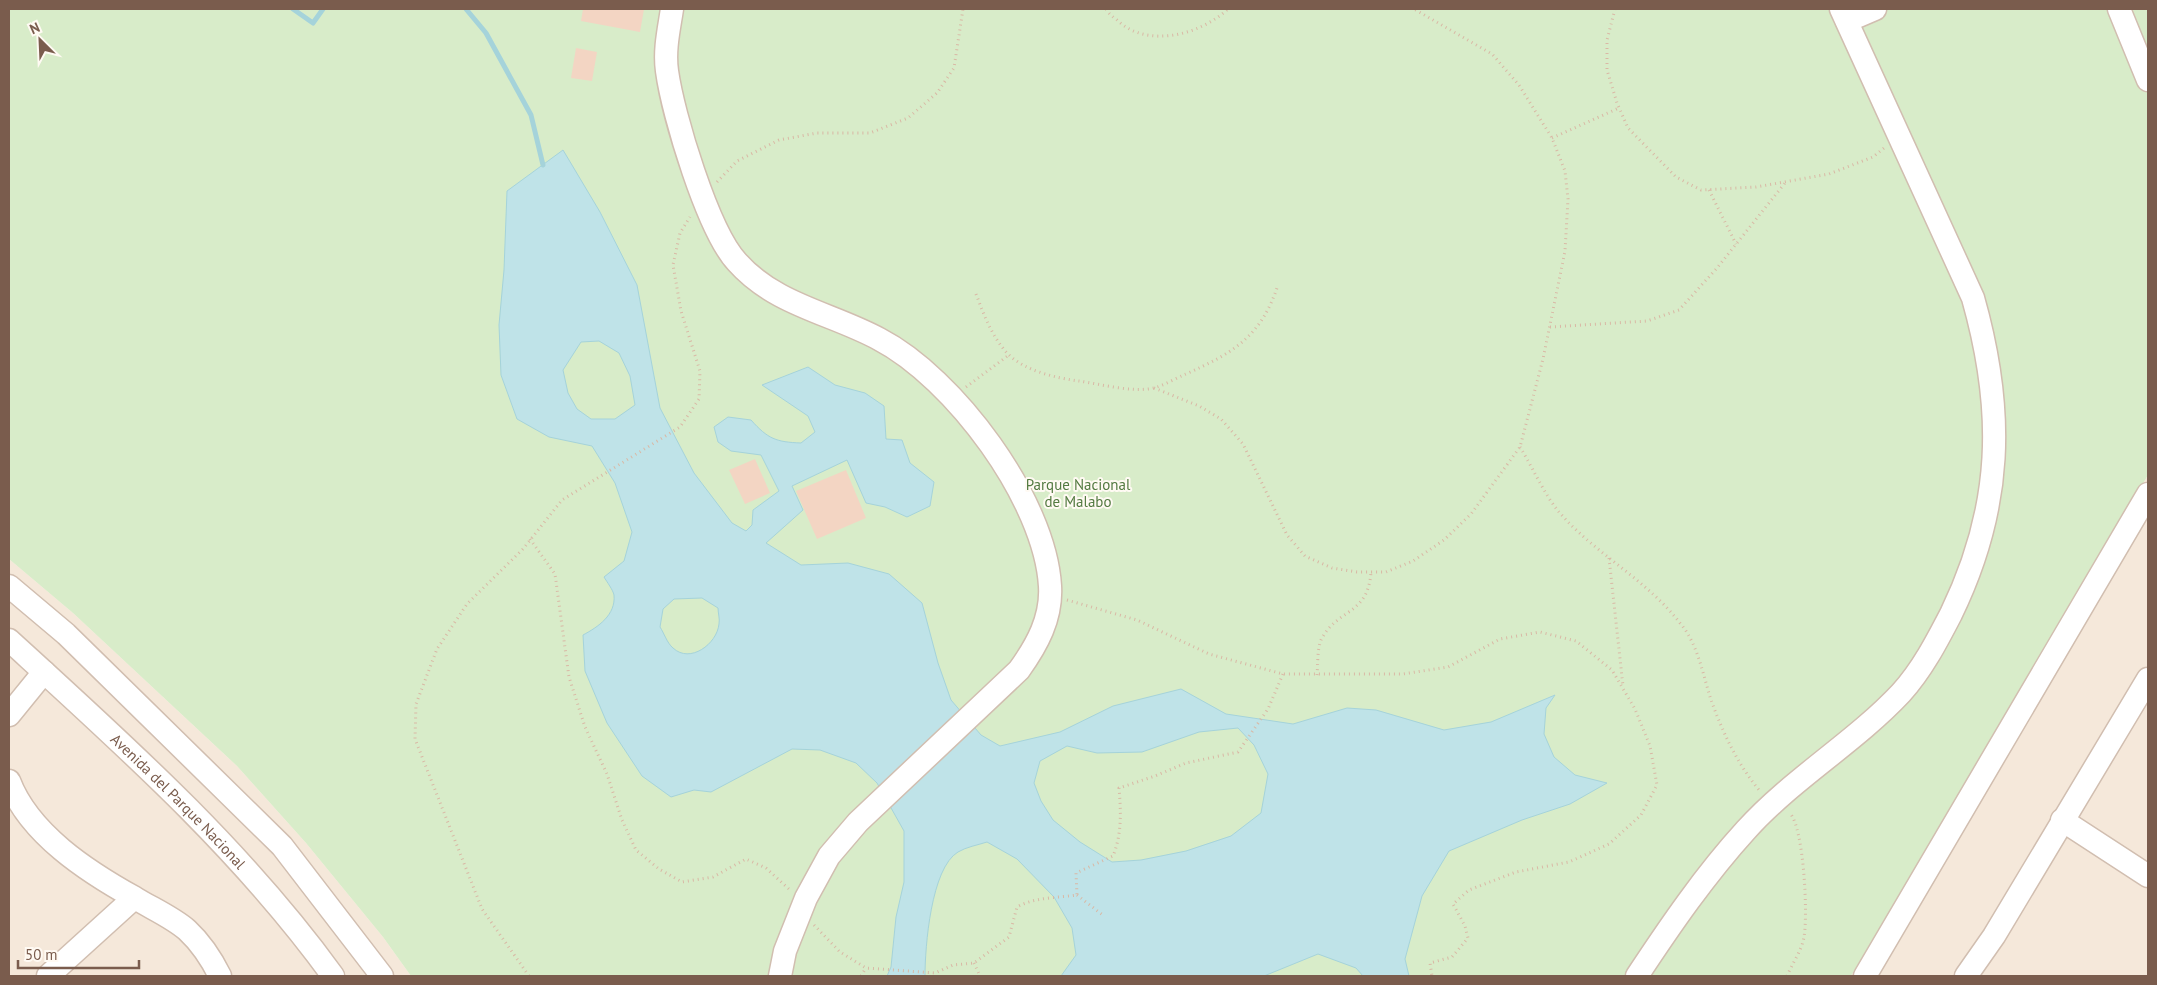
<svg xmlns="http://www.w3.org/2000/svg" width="2157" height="985" font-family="'PT Sans',sans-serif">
  <rect width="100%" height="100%" fill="#fdf6ec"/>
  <path fill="#f5e8da" d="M2148 475V976H1851Z
    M9 559 73 613 237 766 306 843 383 937 411 976H9Z"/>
  <path fill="#d8ecc9" d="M9 9H2148V475L1851 976H411L383 937 306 843 237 766 73 613 9 559Z"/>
  <path fill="#bfe3e8" stroke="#a5d3da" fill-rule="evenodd" d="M563 150 600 212 637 285 660 408 694 473 732 523 746 531 752 525 753 510 779 491 761 455 731 451 718 442 714 427 728 417 751 420C768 439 776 442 801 443L815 432 808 416 762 385 808 367 835 385 865 393 884 406 886 439 902 440 910 463 934 482 930 506 907 517 885 507 866 503 847 460 792 486 803 510 766 543 801 565 848 563 889 574 922 603 938 663 951 700 981 735 1000 746 1060 732 1113 706 1181 689 1226 714 1293 724 1347 708 1376 710 1444 730 1491 722 1555 695 1546 708 1544 734 1554 757 1575 775 1607 783 1570 804 1522 820 1449 851 1422 896 1405 959 1409 976H1363L1356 968 1318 954 1264 976H1061L1076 955 1072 928 1054 897 1017 859 987 842C978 845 966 847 958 852 931 868 925 947 925 976H887L891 967 896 917 904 882V831L877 783 856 763 820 750 792 749 711 792 694 790 671 797 642 776 607 723 585 671 583 635C598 627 616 615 614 595 613 590 607 582 604 577L624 561 632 532 615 483 592 446 549 437 517 419 501 375 499 325 504 270 507 191ZM599 341 619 353 630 376 635 405 615 419H591L577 409 568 393 563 370 581 342ZM702 598 718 608C718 613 720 619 719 624 717 644 690 664 673 648 667 643 664 633 660 627L663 609 674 599ZM1238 728 1254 745 1268 774 1261 813 1231 836 1186 851 1141 860 1112 862 1080 842 1053 820 1041 801 1034 783 1040 761 1067 746 1097 753 1142 752 1199 732Z"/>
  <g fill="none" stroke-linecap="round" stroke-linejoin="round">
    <path stroke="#a5d3da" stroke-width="5" d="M293 9 313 23 323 9
      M466 9 486 33 531 115 543 165"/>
  </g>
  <path fill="#f3d5c3" d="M583 9H644L640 32 581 21Z
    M576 48 597 52 592 81 571 78Z
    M755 459 770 493 745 504 729 470Z
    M846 470 866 518 817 539 796 491Z"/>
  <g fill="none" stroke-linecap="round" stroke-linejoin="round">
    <defs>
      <g id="minor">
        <path d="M672 9C669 29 664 50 667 71 673 115 708 231 737 262 775 305 831 313 879 339 954 378 1045 500 1050 586 1052 618 1037 645 1019 670L858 822 829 856 806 898 785 951 780 976"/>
        <path d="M2119 9 2148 80"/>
        <path d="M1847 21 1875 9"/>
        <path d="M9 586 66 634 282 846 382 976"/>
        <path id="s1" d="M9 640C124 745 241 849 333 976"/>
        <path d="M9 715 44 672"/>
        <path d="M9 781C29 834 88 872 135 898 151 908 172 917 187 930 201 943 212 960 220 976"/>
        <path d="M2062 820 2148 876"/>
        <path d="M48 976 134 898"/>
        <path d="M1637 976C1670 926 1705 875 1746 830 1792 779 1854 743 1901 693 1922 670 1937 641 1951 614 2003 507 2005 411 1973 298L1841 9"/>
        <path d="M1865 976 2148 494"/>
        <path d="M1966 976 1994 936 2148 679"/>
      </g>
    </defs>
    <use href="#minor" stroke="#d1beb0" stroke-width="25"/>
    <path stroke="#d9b8a5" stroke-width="3" stroke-dasharray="1 4" stroke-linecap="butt" d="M1106 9C1109 14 1113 17 1117 20 1147 49 1200 35 1228 9
      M1615 9 1607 40V70L1617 103 1628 128 1676 177 1701 190 1756 187 1829 174 1873 157 1884 148
      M1552 138 1619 108
      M717 182 737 161 779 140 817 133H870L908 118 937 93 954 68 963 9
      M1709 190 1736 244
      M976 294C984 315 992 337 1008 354 1025 371 1056 378 1079 381 1100 384 1133 393 1154 388 1165 385 1176 378 1186 374 1233 353 1261 337 1278 285
      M1550 327 1647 321 1679 310 1717 268 1785 183
      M966 387 1009 355
      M1154 388 1199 406 1221 419 1243 444 1287 535 1305 556 1332 568 1357 572H1386L1413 561 1444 540 1471 514 1520 447 1543 359 1565 251 1568 199 1565 171 1552 138 1519 85 1492 54 1414 9
      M1520 447C1533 468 1544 494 1559 512 1595 554 1646 579 1680 623 1698 644 1703 675 1711 700 1723 733 1737 763 1759 790
      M530 539 555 574 569 677 585 727 607 774 622 820 636 850 659 869 682 882 713 877 746 859 766 868 790 890
      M1609 558 1623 686
      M1067 600 1137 620 1209 654 1283 674H1403L1448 667 1500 639 1540 632 1576 641 1612 670 1635 709 1650 746 1657 785 1641 815 1609 844 1569 862 1516 872 1469 890 1453 904 1465 926 1468 938 1452 957 1430 963 1432 976
      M1317 675C1318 665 1317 650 1321 640 1337 608 1368 616 1371 572
      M1077 895 1104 916
      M814 925 840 952 866 968 935 973 953 965 974 963 1009 937 1017 907C1035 897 1057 898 1077 895L1076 873 1113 856C1122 834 1121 811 1119 788L1155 776 1186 763 1238 752 1268 709 1283 674
      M974 963 980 976
      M529 976 482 909 415 739 416 704 437 649 467 604 523 549 562 500 680 427 699 399 700 371 681 311 673 265 680 233 690 217
      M861 976 866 968
      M1787 976C1792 964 1802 950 1804 937 1808 915 1804 829 1790 813"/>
    <use href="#minor" stroke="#fff" stroke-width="22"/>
  </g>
  <g text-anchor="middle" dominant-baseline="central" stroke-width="4" stroke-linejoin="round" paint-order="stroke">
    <g font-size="15" fill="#537a41" stroke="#fffaf3">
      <text x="1078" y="484">Parque Nacional<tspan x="1078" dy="17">de Malabo</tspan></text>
    </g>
    <g font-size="15" fill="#7a5c4d" stroke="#fffaf3">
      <text stroke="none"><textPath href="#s1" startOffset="234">Avenida del Parque Nacional</textPath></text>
    </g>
  </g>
  <rect width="2157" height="985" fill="none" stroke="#7a5c4d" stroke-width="20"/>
  <g transform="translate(40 40) rotate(336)" stroke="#fffaf3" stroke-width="4" paint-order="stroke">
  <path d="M0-4L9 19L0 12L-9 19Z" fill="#7a5c4d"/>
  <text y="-8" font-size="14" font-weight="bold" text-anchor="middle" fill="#7a5c4d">N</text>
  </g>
  <path d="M18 960v8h121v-8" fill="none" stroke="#7a5c4d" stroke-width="2.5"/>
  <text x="25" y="960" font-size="15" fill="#7a5c4d" stroke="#fffaf3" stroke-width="4" paint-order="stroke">50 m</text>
</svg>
